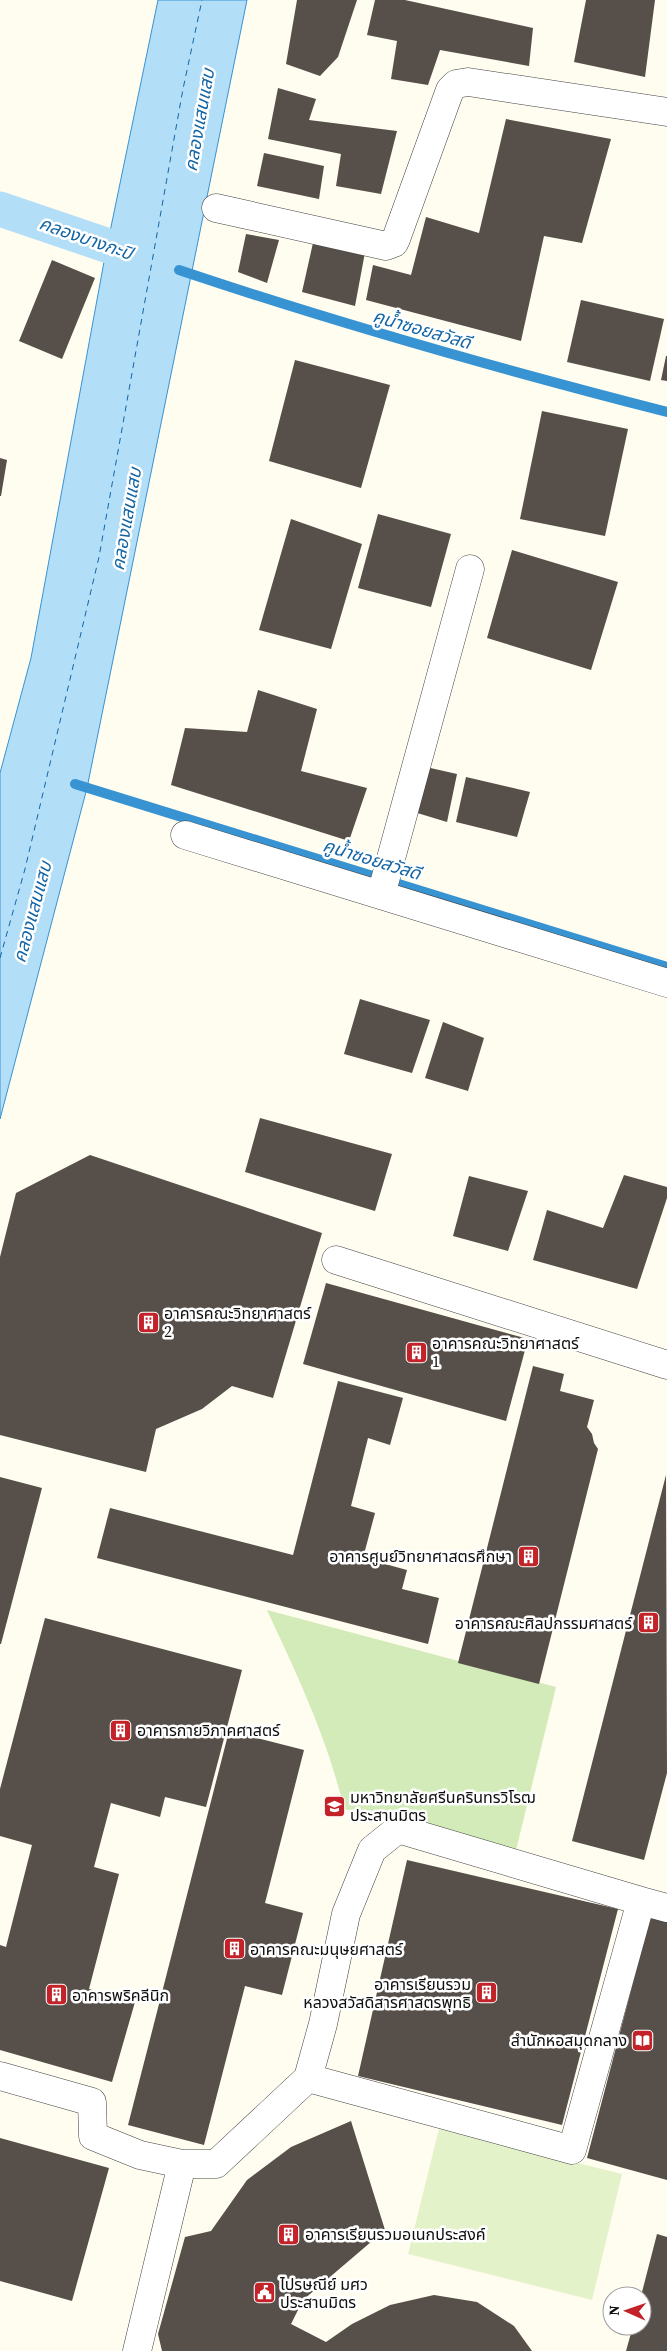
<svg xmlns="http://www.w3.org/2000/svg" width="667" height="2351" font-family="'Source Serif 4','Noto Sans Thai',serif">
  <rect width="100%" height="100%" fill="#fffcf0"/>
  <path fill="#d2ebb8" d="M267 1610 556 1687 516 1850 344 1809C328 1739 297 1675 267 1610Z"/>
  <path fill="#e4f2ca" d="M439 2129 622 2174 592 2300 408 2254Z"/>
  <path fill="#b3def8" stroke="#3793d1" d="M158 0H247L87 788 0 1119V773L31 658 106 251Z"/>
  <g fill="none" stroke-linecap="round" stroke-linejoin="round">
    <path stroke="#3793d1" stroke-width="10" d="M179 270C340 324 503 370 667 412
      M75 784 667 967"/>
    <path stroke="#b3def8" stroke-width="35" d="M0 209 153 261"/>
    <path stroke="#1365a5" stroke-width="1" stroke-dasharray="6 5" stroke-linecap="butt" d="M0 958 25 869 99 557 183 89 202 0"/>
  </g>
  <path fill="#574f4a" d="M297 0H357L338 57 320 76 286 64Z
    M375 0H405L533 28 529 66 440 50 428 85 391 79 397 41 367 35Z
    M586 0H655L645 77 574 62Z
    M278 88 316 99 309 120 397 131 381 194 336 186 341 154 268 139Z
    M506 119 611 139 582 243 544 236 521 341 366 300 373 265 411 275 426 217 479 233Z
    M264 153 324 166 319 199 257 186Z
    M246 234 279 240 267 283 238 272Z
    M315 234 366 247 355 306 302 292Z
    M52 260 95 278 62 359 19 341Z
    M581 300 664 319 650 381 567 362Z
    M666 356H667V381L661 380Z
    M295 360 390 385 361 488 269 461Z
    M542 411 628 429 605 536 520 519Z
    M0 458 7 460 1 496H0Z
    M378 514 451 534 431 607 358 588Z
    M291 519 362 544 331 649 259 630Z
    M512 550 618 582 591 670 487 638Z
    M258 690 317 709 301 771 367 788 349 841 171 785 185 728 247 732Z
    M426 767 457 774 447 822 414 812Z
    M466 777 530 792 517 837 456 822Z
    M360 999 430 1020 412 1073 344 1054Z
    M443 1022 484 1038 468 1091 425 1078Z
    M260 1118 392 1154 375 1211 245 1172Z
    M90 1155 322 1233 273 1398 232 1386 202 1409 156 1429 146 1472 0 1435V1257L16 1193Z
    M624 1175 667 1187V1198L637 1289 533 1260 547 1210 603 1228Z
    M469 1176 528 1191 508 1251 453 1236Z
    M326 1283 528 1339 506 1421 303 1364Z
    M533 1366 564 1374 560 1391 594 1400 587 1427 592 1434 594 1443 598 1449 539 1684 458 1663Z
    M338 1381 403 1398 390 1445 368 1438 351 1506 375 1513 363 1558 407 1570 402 1589 439 1598 428 1644 97 1558 110 1508 293 1555Z
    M666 1475 667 1773 644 1860 572 1841Z
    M0 1477 42 1488 1 1644H0Z
    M45 1618 242 1670 206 1807 165 1797 160 1817 111 1803 94 1867 119 1874 89 1989 135 2002 112 2082 0 2050V1945L6 1947 32 1845 0 1836V1789Z
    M229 1731 304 1750 265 1903 303 1913 282 1995 245 1986 204 2145 128 2125Z
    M407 1860 618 1909 562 2125 358 2076Z
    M650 1918 667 1922V2180L587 2158Z
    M351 2121 385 2230 303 2300 291 2324 326 2342 352 2324 390 2305 434 2295 477 2302 514 2326 532 2351H162L158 2334 185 2237 211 2231 247 2180 291 2147Z
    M0 2138 109 2168 72 2301 0 2281Z
    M657 2234 667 2237V2351H626L633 2326H642L641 2296Z"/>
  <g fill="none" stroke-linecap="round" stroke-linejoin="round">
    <defs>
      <path id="minor" d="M216 208 386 246 394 243 396 239 450 90 456 84 468 82 667 112
        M185 835 667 983
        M381 895 470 569
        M336 1260 667 1365
        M0 2076 92 2102 93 2136 140 2155 182 2164H216L308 2078 572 2150 641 1901 667 1908
        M308 2078 323 2024 346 1914 372 1850 398 1829 641 1901
        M137 2351 182 2164"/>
    </defs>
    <use href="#minor" stroke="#414141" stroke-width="29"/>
    <use href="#minor" stroke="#fff" stroke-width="28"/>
  </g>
  <defs>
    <symbol id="building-square" viewBox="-11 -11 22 22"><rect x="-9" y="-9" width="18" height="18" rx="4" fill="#c32229" stroke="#fff"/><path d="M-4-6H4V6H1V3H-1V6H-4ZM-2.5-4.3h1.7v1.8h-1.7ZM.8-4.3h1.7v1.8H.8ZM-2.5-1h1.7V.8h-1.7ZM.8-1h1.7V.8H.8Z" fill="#fff"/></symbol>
    <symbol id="university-square" viewBox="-11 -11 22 22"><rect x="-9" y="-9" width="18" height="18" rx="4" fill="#c32229" stroke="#fff"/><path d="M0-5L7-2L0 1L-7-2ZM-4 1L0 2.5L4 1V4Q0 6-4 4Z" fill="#fff"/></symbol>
    <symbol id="library-square" viewBox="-11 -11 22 22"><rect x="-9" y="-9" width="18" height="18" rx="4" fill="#c32229" stroke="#fff"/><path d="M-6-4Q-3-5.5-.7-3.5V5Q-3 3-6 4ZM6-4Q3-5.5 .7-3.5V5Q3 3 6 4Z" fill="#fff"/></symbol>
    <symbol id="civic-square" viewBox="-11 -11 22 22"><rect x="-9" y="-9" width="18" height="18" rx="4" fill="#c32229" stroke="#fff"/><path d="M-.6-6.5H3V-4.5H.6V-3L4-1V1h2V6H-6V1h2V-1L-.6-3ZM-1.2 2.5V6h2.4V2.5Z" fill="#fff"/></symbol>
  </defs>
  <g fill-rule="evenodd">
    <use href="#building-square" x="136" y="1310" width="25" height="25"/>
    <use href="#building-square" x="404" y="1340" width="25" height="25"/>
    <use href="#building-square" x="516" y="1544" width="25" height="25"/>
    <use href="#building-square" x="636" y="1610" width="25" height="25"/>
    <use href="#building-square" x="108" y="1718" width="25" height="25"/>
    <use href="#university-square" x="322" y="1794" width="25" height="25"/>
    <use href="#building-square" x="222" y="1936" width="25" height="25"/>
    <use href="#building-square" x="474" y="1980" width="25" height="25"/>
    <use href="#building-square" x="44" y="1982" width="25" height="25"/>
    <use href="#library-square" x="630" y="2028" width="25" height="25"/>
    <use href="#building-square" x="276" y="2222" width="25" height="25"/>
    <use href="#civic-square" x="252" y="2280" width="25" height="25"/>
  </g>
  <g text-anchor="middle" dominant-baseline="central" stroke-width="5" stroke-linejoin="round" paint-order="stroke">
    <g font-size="16" fill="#0e0e0e" stroke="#fff" text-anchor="start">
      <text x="164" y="1313">อาคารคณะวิทยาศาสตร์<tspan x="164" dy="18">2</tspan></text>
      <text x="432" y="1343">อาคารคณะวิทยาศาสตร์<tspan x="432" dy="18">1</tspan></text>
      <text x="512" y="1556" text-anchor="end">อาคารศูนย์วิทยาศาสตรศึกษา</text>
      <text x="632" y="1623" text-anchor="end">อาคารคณะศิลปกรรมศาสตร์</text>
      <text x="137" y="1730">อาคารกายวิภาคศาสตร์</text>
      <text x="350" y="1797">มหาวิทยาลัยศรีนครินทรวิโรฒ<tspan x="350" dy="18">ประสานมิตร</tspan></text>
      <text x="250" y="1949">อาคารคณะมนุษยศาสตร์</text>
      <text x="471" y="1984" text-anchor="end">อาคารเรียนรวม<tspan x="471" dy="18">หลวงสวัสดิสารศาสตรพุทธิ</tspan></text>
      <text x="72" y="1995">อาคารพริคลีนิก</text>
      <text x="627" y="2040" text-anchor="end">สำนักหอสมุดกลาง</text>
      <text x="305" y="2234">อาคารเรียนรวมอเนกประสงค์</text>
      <text x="280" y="2284">ไปรษณีย์ มศว<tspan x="280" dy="18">ประสานมิตร</tspan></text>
    </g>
    <g font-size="18" font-style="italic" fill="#1365a5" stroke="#fff">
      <text transform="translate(199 120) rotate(-80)">คลองแสนแสบ</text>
      <text transform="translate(86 238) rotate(19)">คลองบางกะปิ</text>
      <text transform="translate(422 329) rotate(16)">คูน้ำซอยสวัสดี</text>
      <text transform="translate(126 519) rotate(-80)">คลองแสนแสบ</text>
      <text transform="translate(372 859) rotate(17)">คูน้ำซอยสวัสดี</text>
      <text transform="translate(32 912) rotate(-75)">คลองแสนแสบ</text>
    </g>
  </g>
  <g transform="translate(627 2311) rotate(272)"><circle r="24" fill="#ffffff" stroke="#9f9f9f"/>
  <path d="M0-4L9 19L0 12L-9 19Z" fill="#c32229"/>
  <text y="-8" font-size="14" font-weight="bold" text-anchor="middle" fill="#0e0e0e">N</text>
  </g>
</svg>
